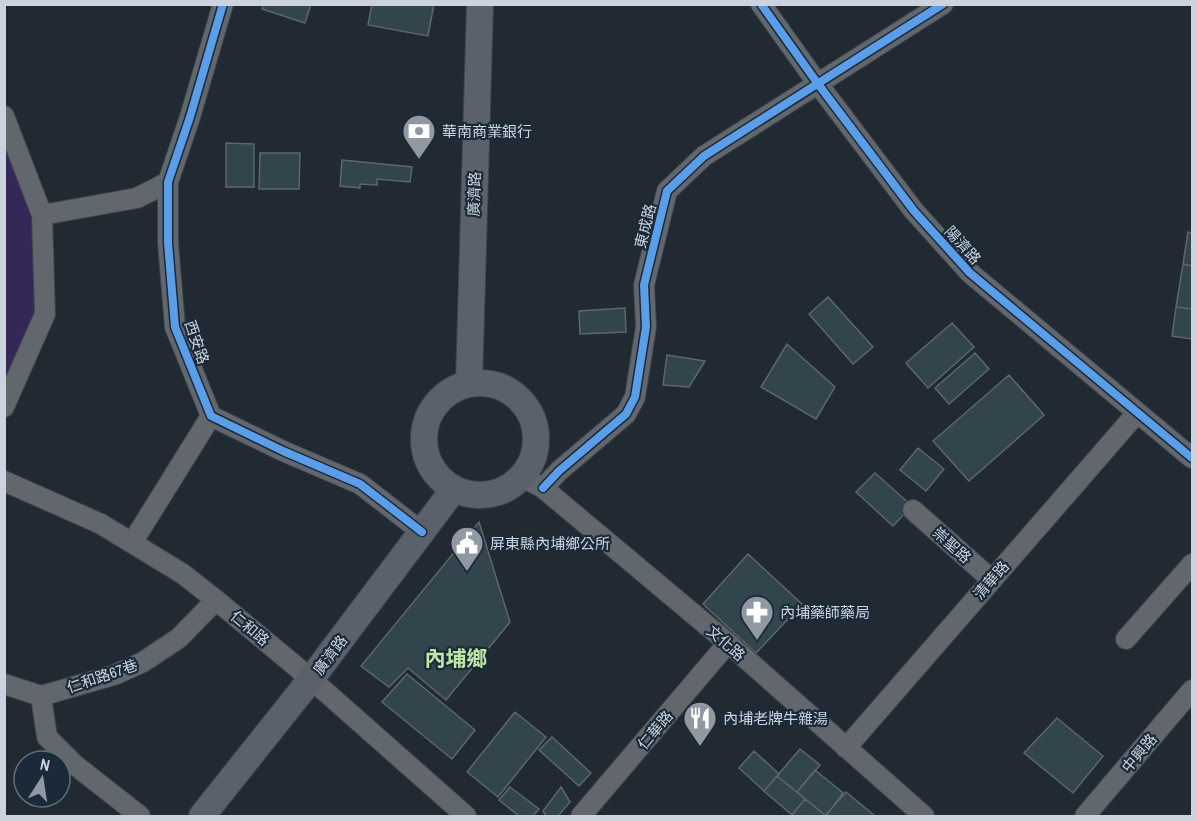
<svg xmlns="http://www.w3.org/2000/svg" width="1197" height="821" font-family="'Archivo Narrow','Noto Sans TC',sans-serif">
  <rect width="100%" height="100%" fill="#212a32"/>
  <path fill="#342859" d="M5 116 42 215 45 314 5 407Z"/>
  <path fill="#32444c" stroke="#5e666c" stroke-width="1.5" d="M263 4H311L305 23 262 9Z
    M372 4H434L428 36 368 25Z
    M226 143 254 144V187H226Z
    M260 153H300L299 189H259Z
    M342 160 412 167 410 182 377 179V185L360 184V188L340 186Z
    M1188 232 1192 233V266L1183 264Z
    M1183 264 1192 266V309L1176 307Z
    M828 297 873 347 853 364 809 314Z
    M1176 307 1192 309V339L1172 336Z
    M625 308 626 332 580 334 579 311Z
    M952 323 974 347 928 388 906 363Z
    M787 344 835 387 816 419 761 387Z
    M975 353 989 369 949 404 935 388Z
    M667 355 705 361 689 387 663 385Z
    M1009 375 1044 415 969 481 933 441Z
    M918 448 944 469 926 491 900 470Z
    M875 473 912 506 893 526 856 492Z
    M479 522 510 622 446 700 408 668 389 687 361 666Z
    M748 554 802 604 756 653 703 604Z
    M407 674 475 730 452 759 382 702Z
    M515 712 546 737 498 797 467 772Z
    M1057 718 1103 756 1073 793 1024 753Z
    M552 737 591 773 579 786 539 750Z
    M800 749 820 765 797 792 777 776Z
    M754 751 779 774 764 791 739 768Z
    M815 770 843 793 826 816 797 792Z
    M777 776 805 799 792 815 764 791Z
    M510 787 539 809 533 816H519L499 800Z
    M561 787 570 802 558 816H546L543 811Z
    M846 792 875 816H825Z
    M805 799 826 816H795L792 815Z"/>
  <g fill="none" stroke-linecap="round" stroke-linejoin="round">
    <defs>
      <path id="minor" d="M223 4 190 117 168 182V243L175 327 211 416 283 451 360 484 422 532
        M761 4 818 84 914 211 970 273 1192 458
        M4 116 42 215 45 314 4 407
        M42 215 137 198 168 182
        M522 477 543 488 728 643 924 816
        M4 481 101 524 183 574 216 600 311 679 466 816
        M543 488 559 471 626 414 635 397 646 327 644 285 667 191 704 156 943 4
        M913 510 992 580
        M132 543 211 416
        M1126 639 1192 564
        M4 684 41 696 114 675 143 662 179 638 216 600
        M41 696 47 737 75 765 140 816
        M846 748 1137 413
        M581 816 728 643
        M1085 816 1192 690"/>
      <path id="major" d="M424 439a56 56 0 1 1 112 0a56 56 0 1 1-112 0Z
        M469 383 480 4
        M202 816 311 679 454 489"/>
    </defs>
    <use href="#minor" stroke="#3e454c" stroke-width="22"/>
    <use href="#major" stroke="#3e454c" stroke-width="28"/>
    <use href="#minor" stroke="#61676d" stroke-width="20"/>
    <use href="#major" stroke="#5a616a" stroke-width="26"/>
    <defs>
      <path id="cycleway" d="M223 4 190 117 168 182V243L175 327 211 416 283 451 360 484 422 532
        M761 4 818 84 914 211 970 273 1192 458
        M543 488 559 471 626 414 635 397 646 327 644 285 667 191 704 156 943 4"/>
    </defs>
    <use href="#cycleway" stroke="#1b2a38" stroke-width="11"/>
    <use href="#cycleway" stroke="#5a9eea" stroke-width="8"/>
  </g>
  <defs>
    <symbol id="bank-pin" viewBox="-11 -11 22 30"><path d="M0 17L-7.5 6A9.5 9.5 0 1 1 7.5 6Z" fill="#9098a2" stroke="#1b2a38"/><path d="M-6-4H6V4H-6ZM0-2.3a2.3 2.3 0 1 0 0 4.6a2.3 2.3 0 1 0 0-4.6Z" fill="#fff"/></symbol>
    <symbol id="civic-pin" viewBox="-11 -11 22 30"><path d="M0 17L-7.5 6A9.5 9.5 0 1 1 7.5 6Z" fill="#9098a2" stroke="#1b2a38"/><path d="M-.6-6.5H3V-4.5H.6V-3L4-1V1h2V6H-6V1h2V-1L-.6-3ZM-1.2 2.5V6h2.4V2.5Z" fill="#fff"/></symbol>
    <symbol id="pharmacy-pin" viewBox="-11 -11 22 30"><path d="M0 17L-7.5 6A9.5 9.5 0 1 1 7.5 6Z" fill="#9098a2" stroke="#1b2a38"/><path d="M-2-6h4v4h4v4h-4v4h-4v-4h-4v-4h4Z" fill="#fff"/></symbol>
    <symbol id="restaurant-pin" viewBox="-11 -11 22 30"><path d="M0 17L-7.5 6A9.5 9.5 0 1 1 7.5 6Z" fill="#9098a2" stroke="#1b2a38"/><path d="M-5-6h1v4h1v-4h1v4h1v-4h1v5L-1.5 .5V6h-2V.5L-5-1ZM5-6V6H3V1.5H1.5Q1.5-4 5-6Z" fill="#fff"/></symbol>
  </defs>
  <g fill-rule="evenodd">
    <use href="#bank-pin" x="400" y="112" width="38" height="52"/>
    <use href="#civic-pin" x="448" y="524" width="38" height="52"/>
    <use href="#pharmacy-pin" x="738" y="593" width="38" height="52"/>
    <use href="#restaurant-pin" x="681" y="699" width="38" height="52"/>
  </g>
  <g text-anchor="middle" dominant-baseline="central" stroke-width="4.5" stroke-linejoin="round" paint-order="stroke">
    <g font-size="15" fill="#cbd4de" stroke="#1b2a38" text-anchor="start">
      <text x="442" y="131">華南商業銀行</text>
      <text x="490" y="543">屏東縣內埔鄉公所</text>
      <text x="780" y="612">內埔藥師藥局</text>
      <text x="723" y="718">內埔老牌牛雜湯</text>
    </g>
    <g font-size="15" fill="#cbd4de" stroke="#1b2a38">
      <text transform="translate(474 194) rotate(-88)">廣濟路</text>
      <text transform="translate(645 226) rotate(-76)">東成路</text>
      <text transform="translate(963 245) rotate(48)">陽濟路</text>
      <text transform="translate(197 342) rotate(71)">西安路</text>
      <text transform="translate(952 545) rotate(42)">崇聖路</text>
      <text transform="translate(991 580) rotate(-49)">清華路</text>
      <text transform="translate(250 628) rotate(40)">仁和路</text>
      <text transform="translate(726 643) rotate(41)">文化路</text>
      <text transform="translate(330 655) rotate(-53)">廣濟路</text>
      <text transform="translate(102 676) rotate(-19)">仁和路67巷</text>
      <text transform="translate(655 730) rotate(-50)">仁華路</text>
      <text transform="translate(1139 753) rotate(-50)">中興路</text>
    </g>
    <g font-size="21" font-weight="bold" fill="#bee7a3" stroke="#1b2a38">
      <text x="456" y="658">內埔鄉</text>
    </g>
  </g>
  <rect width="1197" height="821" fill="none" stroke="#cbd4de" stroke-width="12"/>
  <g transform="translate(42 779) rotate(12)"><circle r="28" fill="#1b2a38" stroke="#616e7a" stroke-width="1.5"/>
  <path d="M0-4.5L10 22L0 15L-10 22Z" fill="#9098a2"/>
  <text y="-9" font-size="16" font-weight="bold" text-anchor="middle" fill="#cbd4de">N</text>
  </g>
</svg>
